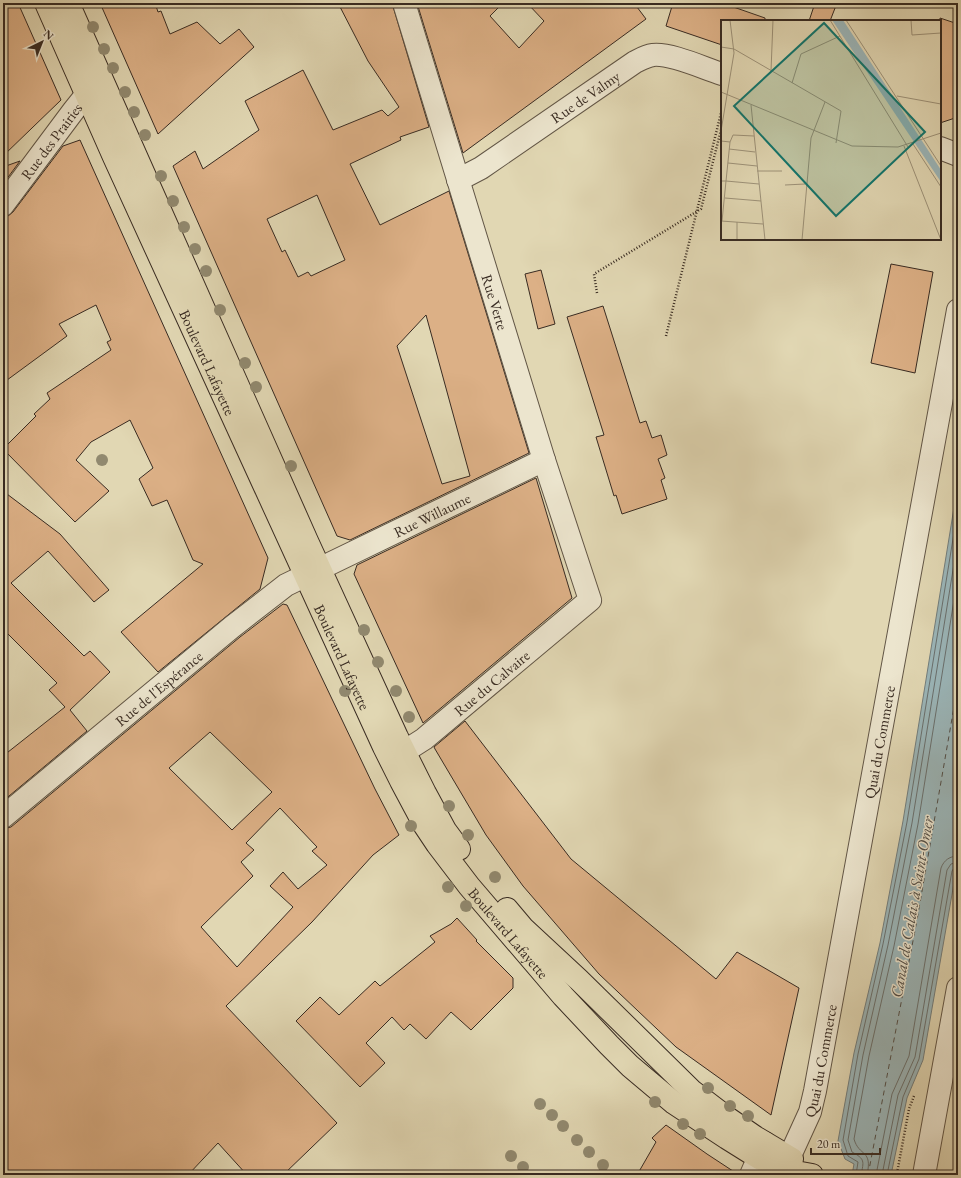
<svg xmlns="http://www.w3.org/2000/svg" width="961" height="1178" font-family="'EB Garamond',serif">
  <rect width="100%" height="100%" fill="#e1d7b3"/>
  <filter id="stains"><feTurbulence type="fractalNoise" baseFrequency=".005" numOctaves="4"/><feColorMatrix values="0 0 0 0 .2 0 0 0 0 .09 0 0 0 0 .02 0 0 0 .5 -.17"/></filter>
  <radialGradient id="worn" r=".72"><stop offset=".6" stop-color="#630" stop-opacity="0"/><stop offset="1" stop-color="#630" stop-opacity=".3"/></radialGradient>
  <path fill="#9bb6b9" stroke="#737e7d" d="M958 483V860L923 1060 907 1098 891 1175H852L854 1164 845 1159 838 1141 854 1053 880 943 903 821Z"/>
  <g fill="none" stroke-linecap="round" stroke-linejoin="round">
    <path stroke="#6a706e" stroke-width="1" d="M856 1175 858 1162 848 1156 843 1140 858 1054 883 944 907 822 958 508
      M861 1175C864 1161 865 1159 852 1152L848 1140 863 1055 888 945 912 823 958 539
      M867 1175C873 1149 859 1157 854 1139L869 1056 894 946 918 824 958 575
      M876 1175 892 1094 909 1056 941 868C944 860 950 856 958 856
      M882 1175 898 1095 915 1057 947 870 951 864 958 862
      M887 1175 903 1097 919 1059 952 871 954 868 958 867"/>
    <path stroke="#514e48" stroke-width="1" stroke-dasharray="5 4" stroke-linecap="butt" d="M868 1175 917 920 958 684"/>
  </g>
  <path fill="#dcb086" stroke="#382b22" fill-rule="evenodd" d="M3 3H18L61 100 3 156Z
    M100 3H155L158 12 161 11 170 34 197 22 220 44 239 29 254 47 158 134Z
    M338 3H392L429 127 400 137 401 140 350 164 380 225 449 191 529 453 350 540 337 536 173 166 195 151 203 169 259 130 245 101 303 70 333 130 382 110 388 116 399 107 368 61ZM317 195 345 260 311 276 308 272 298 277 285 250 282 252 267 219ZM426 315 470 476 442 484 397 346Z
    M417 3H503L490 16 519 48 544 21 527 3H634L646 19 463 153Z
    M673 3H722L765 18V21H722V45L666 26Z
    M815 3H837L830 21H809Z
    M940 18 958 24V117L940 123Z
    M80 140 268 558 260 589 158 672 121 632 203 564 193 560 167 500 152 506 139 479 153 468 130 420 91 442 76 460 109 491 75 522 3 449 36 416 34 414 50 399 47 393 111 350 107 342 111 340 96 305 59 324 67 336 3 383V217L8 216 13 212 63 146Z
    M20 161 3 184V167Z
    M891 264 933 272 915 373 871 363Z
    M541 270 555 324 538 329 525 274Z
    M603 306 640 423 646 421 652 438 661 435 667 455 658 459 665 478 661 480 667 499 622 514 616 495 614 496 596 437 604 435 567 317Z
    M536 478 572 598 423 723 354 574 357 565Z
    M3 491 60 534 109 590 94 602 48 551 11 583 84 656 90 651 110 672 70 710 87 731 3 801V756L65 707 49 690 57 683 3 629Z
    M283 604 287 605 289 609 375 789 399 835 373 855 312 922 226 1006 337 1123 283 1175H247L218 1143 188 1175H3V829L11 827 240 637ZM210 732 272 792 232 830 169 768ZM280 808 317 847 312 851 327 865 298 889 283 872 270 886 293 907 237 967 201 927 253 876 241 862 254 850 246 843Z
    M465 721 571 859 716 979 737 952 799 988 771 1115 676 1047 599 974 523 886 486 835 435 749 434 747Z
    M457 918 477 940 476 941 513 978V988L471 1030 451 1012 426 1039 410 1024 404 1030 392 1017 366 1043 385 1063 360 1087 296 1021 320 997 339 1015 375 981 380 986 435 942 430 936 451 924Z
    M666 1125 707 1154 739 1175H637L656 1142 652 1138Z"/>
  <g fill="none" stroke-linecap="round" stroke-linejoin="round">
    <defs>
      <g id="minor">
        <path d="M940 148 958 155"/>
        <path id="s1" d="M458 180 481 168 635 62C641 59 646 56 653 55 671 53 703 68 722 74"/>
        <path id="s2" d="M3 205 74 110 86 95 99 84"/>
        <path id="s3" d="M391 760 424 739 590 600 544 460 404 3"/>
        <path id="s4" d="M3 817 232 627 286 585 544 460"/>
        <path id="s5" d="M784 1169 810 1112 815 1091 958 310"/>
        <path d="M751 1175 765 1143"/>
      </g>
      <path id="tertiary" d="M924 1175 958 988"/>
      <g id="primary">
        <path id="s6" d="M46 3 114 157 384 747 401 781 425 826 437 844 469 886 563 996 609 1045 630 1066 674 1103 727 1138 759 1158 774 1165 790 1171 812 1175"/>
        <path d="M68 3 307 541 397 737 425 793 445 830 459 849"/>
        <path d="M507 909 523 928 579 980 692 1091 726 1117 755 1137 792 1159"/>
      </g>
    </defs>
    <use href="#minor" stroke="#625646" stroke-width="24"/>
    <use href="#tertiary" stroke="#625646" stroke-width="24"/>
    <use href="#primary" stroke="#382b22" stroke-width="24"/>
    <path stroke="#382b22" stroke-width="2.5" stroke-dasharray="1 2" stroke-linecap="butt" d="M597 293 594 274 701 209 722 126
      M666 336 722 109
      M897 1173 909 1109 914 1096"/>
    <use href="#minor" stroke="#ece5ce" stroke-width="22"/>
    <use href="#tertiary" stroke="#ece5ce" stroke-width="22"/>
    <use href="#primary" stroke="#e1d7b3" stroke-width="22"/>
  </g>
  <g fill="#91896f">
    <circle cx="93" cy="27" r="6"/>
    <circle cx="104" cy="49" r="6"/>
    <circle cx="113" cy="68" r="6"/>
    <circle cx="125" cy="92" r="6"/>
    <circle cx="134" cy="112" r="6"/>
    <circle cx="145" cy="135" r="6"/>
    <circle cx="161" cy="176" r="6"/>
    <circle cx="173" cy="201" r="6"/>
    <circle cx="184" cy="227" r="6"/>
    <circle cx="195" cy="249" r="6"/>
    <circle cx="206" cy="271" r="6"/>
    <circle cx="220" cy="310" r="6"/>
    <circle cx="245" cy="363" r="6"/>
    <circle cx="256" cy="387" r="6"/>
    <circle cx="102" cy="460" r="6"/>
    <circle cx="291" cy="466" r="6"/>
    <circle cx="364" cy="630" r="6"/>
    <circle cx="378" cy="662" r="6"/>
    <circle cx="345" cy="691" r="6"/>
    <circle cx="396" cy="691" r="6"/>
    <circle cx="409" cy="717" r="6"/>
    <circle cx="449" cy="806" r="6"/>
    <circle cx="411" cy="826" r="6"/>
    <circle cx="468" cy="835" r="6"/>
    <circle cx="495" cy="877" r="6"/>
    <circle cx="448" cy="887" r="6"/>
    <circle cx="466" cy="906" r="6"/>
    <circle cx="708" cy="1088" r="6"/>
    <circle cx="655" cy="1102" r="6"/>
    <circle cx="540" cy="1104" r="6"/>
    <circle cx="730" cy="1106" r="6"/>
    <circle cx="552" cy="1115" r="6"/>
    <circle cx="748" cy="1116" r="6"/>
    <circle cx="683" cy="1124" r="6"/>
    <circle cx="563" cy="1126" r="6"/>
    <circle cx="700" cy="1134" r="6"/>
    <circle cx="577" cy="1140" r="6"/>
    <circle cx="589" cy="1152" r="6"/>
    <circle cx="511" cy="1156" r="6"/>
    <circle cx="603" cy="1165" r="6"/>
    <circle cx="523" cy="1167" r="6"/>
  </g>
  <g text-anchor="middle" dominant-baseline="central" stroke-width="3" stroke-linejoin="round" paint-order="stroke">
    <g font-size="15" fill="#382b22" stroke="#ece5ce">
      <text stroke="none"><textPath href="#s1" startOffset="152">Rue de Valmy</textPath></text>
      <text stroke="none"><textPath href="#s2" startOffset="80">Rue des Prairies</textPath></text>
      <text transform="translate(495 302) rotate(73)">Rue Verte</text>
      <text stroke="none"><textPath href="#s6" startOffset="394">Boulevard Lafayette</textPath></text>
      <text stroke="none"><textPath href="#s4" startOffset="528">Rue Willaume</textPath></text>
      <text stroke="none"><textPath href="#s6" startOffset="718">Boulevard Lafayette</textPath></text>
      <text stroke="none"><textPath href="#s3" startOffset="127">Rue du Calvaire</textPath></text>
      <text stroke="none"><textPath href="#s4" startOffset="202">Rue de l'Espérance</textPath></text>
      <text stroke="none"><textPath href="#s5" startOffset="439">Quai du Commerce</textPath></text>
      <text stroke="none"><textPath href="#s6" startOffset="1042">Boulevard Lafayette</textPath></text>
      <text stroke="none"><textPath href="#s5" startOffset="115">Quai du Commerce</textPath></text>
    </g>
    <g font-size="16" font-style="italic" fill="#514e48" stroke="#ece5ce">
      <text transform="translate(912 907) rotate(-80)">Canal de Calais à Saint-Omer</text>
    </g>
  </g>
  <g transform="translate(721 20)">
    <rect width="220" height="220" fill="#e1d7b3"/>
    <path d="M111 0H122L220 150V162Z" fill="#9bb6b9"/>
    <path fill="none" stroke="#9bb6b9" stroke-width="2" d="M118 0 195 119M197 123 220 158"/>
    <path fill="none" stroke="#9d9279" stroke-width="1" d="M109 0 187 127M125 0 220 146M190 0 191 15 220 13M0 27 13 29 120 91 115 123M50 51 52 0M71 63 80 34 119 16M0 72 131 126 177 127 220 113M176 76 220 84M30 85 44 220M0 111 13 33 9 0M0 121 9 122 5 161H0M9 122 12 115 33 116M192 124 220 167M183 126 220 220M8 129 34 132M7 143 36 146M36 151H61M64 165 84 164M4 178 40 181M0 201 42 204M1 201 5 161 38 164M16 220V202M81 220 90 118 104 82"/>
    <path fill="#0f766e" fill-opacity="0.15" stroke="#0f766e" stroke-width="2" d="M103 3 204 112 115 196 13 86Z"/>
    <rect width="220" height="220" fill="none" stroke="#382b22" stroke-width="2"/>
  </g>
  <rect width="961" height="1178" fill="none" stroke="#e1d7b3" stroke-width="16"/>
  <rect x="4" y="4" width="953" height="1170" fill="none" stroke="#382b22" stroke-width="2"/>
  <rect x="8" y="8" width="945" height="1162" fill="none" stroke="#382b22"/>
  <g transform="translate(42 42) rotate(43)" stroke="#ece5ce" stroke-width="3" paint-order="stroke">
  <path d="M0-3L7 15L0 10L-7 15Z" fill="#382b22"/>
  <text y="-6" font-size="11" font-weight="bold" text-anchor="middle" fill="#382b22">N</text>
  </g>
  <path d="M811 1148v6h69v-6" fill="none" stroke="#382b22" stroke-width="2"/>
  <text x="817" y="1148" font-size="12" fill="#382b22" stroke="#ece5ce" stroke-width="3" paint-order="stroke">20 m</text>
  <rect width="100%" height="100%" filter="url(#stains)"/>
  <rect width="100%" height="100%" fill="url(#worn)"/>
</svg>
